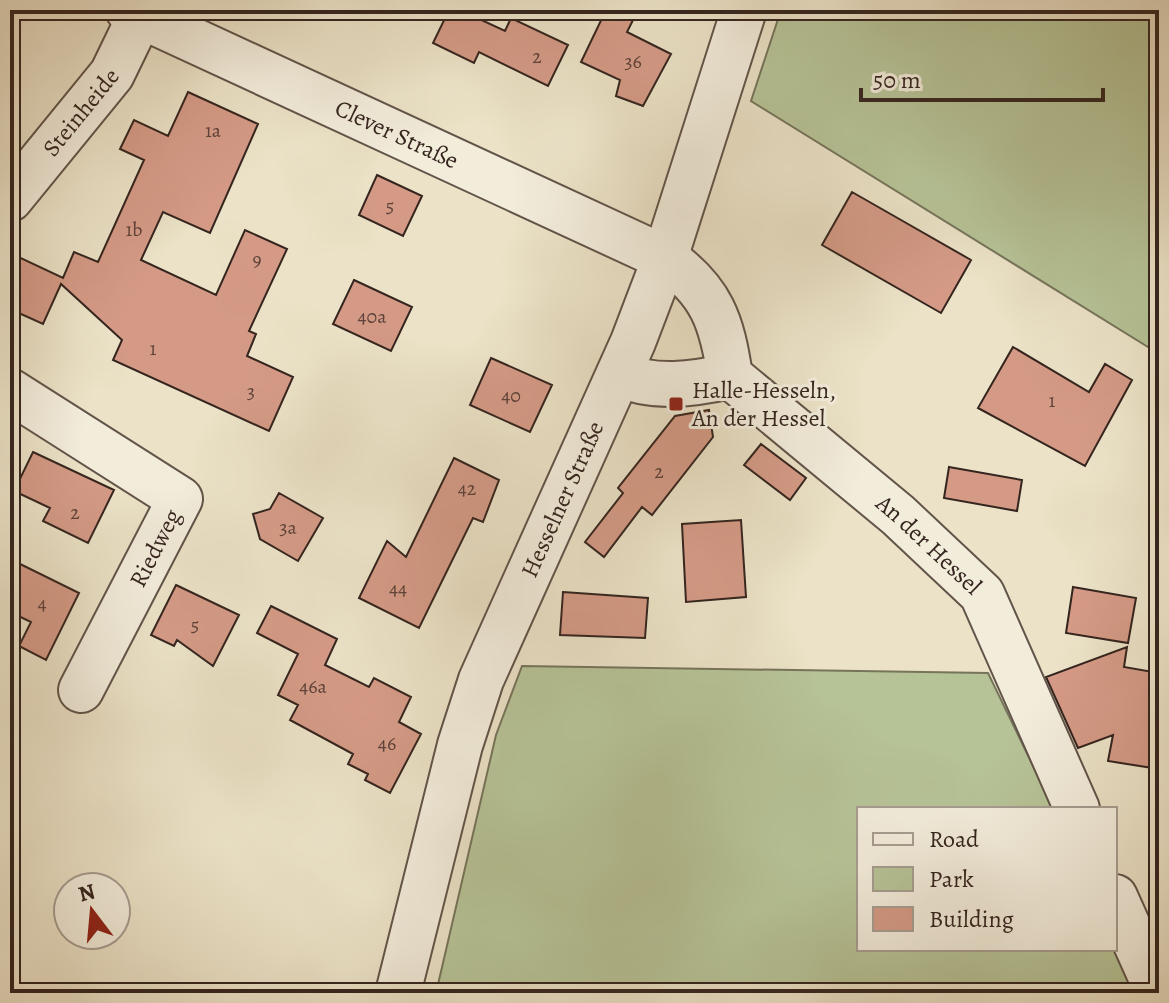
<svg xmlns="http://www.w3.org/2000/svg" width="1169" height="1003" font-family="Alegreya,serif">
  <rect width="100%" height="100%" fill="#ebe2c7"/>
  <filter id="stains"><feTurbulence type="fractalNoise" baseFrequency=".0025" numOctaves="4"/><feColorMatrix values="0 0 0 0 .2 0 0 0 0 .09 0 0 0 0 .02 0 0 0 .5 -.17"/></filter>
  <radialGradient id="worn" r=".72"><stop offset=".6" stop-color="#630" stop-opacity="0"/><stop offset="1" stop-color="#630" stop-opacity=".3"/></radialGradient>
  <path fill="#b6c397" stroke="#76745b" stroke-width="2" d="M781 10H1134L1159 17V386L1156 352 751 101Z
    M522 666 988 673 1054 809H859V949H1115L1142 993H436L496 735Z"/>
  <path fill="#d49a86" stroke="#35251f" stroke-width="2" d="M449 10H460L505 31 511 18 568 45 548 86 479 52 474 63 433 43Z
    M606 10H638L627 32 671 54 643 106 616 96 620 80 581 62Z
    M188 92 258 124 210 233 163 212 141 260 216 295 245 230 287 249 249 331 256 334 247 356 293 377 269 431 113 360 122 340 61 284 43 324 10 309V253L63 278 74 252 98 262 144 160 120 149 134 120 168 136Z
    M377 175 422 196 403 236 359 215Z
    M852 192 971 260 941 313 822 245Z
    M354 280 412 307 391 351 333 324Z
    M1013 347 1089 392 1105 364 1132 380 1085 466 978 408Z
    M491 358 552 385 530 432 470 405Z
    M709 410 713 437 652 515 642 507 604 557 585 542 623 493 618 488 675 416Z
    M761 444 806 478 790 500 744 465Z
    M33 452 114 490 88 543 43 521 50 508 14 491Z
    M454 458 499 480 483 522 473 518 419 628 359 598 387 541 406 557Z
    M949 467 1022 480 1017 511 944 498Z
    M279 493 323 518 298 561 260 539 253 514 270 509Z
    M741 520 746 597 686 602 682 524Z
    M10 559 79 593 46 660 19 646 31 622 10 612Z
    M176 585 239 615 213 666 177 640 174 646 151 635Z
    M1073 587 1136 598 1128 643 1066 633Z
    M563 592 648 598 645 638 560 635Z
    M271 606 337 639 325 665 369 687 374 678 411 697 399 722 421 734 390 793 365 780 368 774 348 764 353 754 290 720 298 705 278 695 298 654 257 633Z
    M1127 647 1124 667 1159 673V769L1108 761 1113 735 1078 748 1046 677Z"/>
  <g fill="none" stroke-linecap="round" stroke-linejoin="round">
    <defs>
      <g id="minor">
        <path id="s1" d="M128 10 665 258C712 291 722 322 730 376L898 515 982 594 1077 809"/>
        <path id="s2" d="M10 199 112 74 143 10"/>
        <path d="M619 374C654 390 694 384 730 376"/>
        <path d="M10 391 180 499 81 690"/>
        <path d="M1115 897 1158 993"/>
        <path id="s3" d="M398 993 460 745 481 680 633 342 665 258 744 10"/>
      </g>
    </defs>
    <use href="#minor" stroke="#625449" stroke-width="48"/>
    <use href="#minor" stroke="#f2ecdb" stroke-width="44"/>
  </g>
  <rect fill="#8f2418" stroke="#f2ecdb" stroke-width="3" x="668" y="396" width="16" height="16" rx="4"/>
  <g text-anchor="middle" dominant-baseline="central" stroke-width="6" stroke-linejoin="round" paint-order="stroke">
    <g font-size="20" fill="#5d4239">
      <text x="537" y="56">2</text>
      <text x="633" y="61">36</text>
      <text x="213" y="130">1a</text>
      <text x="390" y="205">5</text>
      <text x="134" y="229">1b</text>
      <text x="257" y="259">9</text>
      <text x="372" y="316">40a</text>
      <text x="153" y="348">1</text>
      <text x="251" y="391">3</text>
      <text x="511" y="395">40</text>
      <text x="1052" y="400">1</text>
      <text x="659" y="471">2</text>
      <text x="467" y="488">42</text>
      <text x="75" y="512">2</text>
      <text x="288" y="527">3a</text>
      <text x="398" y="588">44</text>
      <text x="42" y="603">4</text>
      <text x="195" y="624">5</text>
      <text x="313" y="686">46a</text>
      <text x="387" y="743">46</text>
    </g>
    <g font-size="24" fill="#35251f" stroke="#f2ecdb">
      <text stroke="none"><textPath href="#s2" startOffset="112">Steinheide</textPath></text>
      <text stroke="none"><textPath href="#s1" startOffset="296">Clever Straße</textPath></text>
      <text stroke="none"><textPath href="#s3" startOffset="522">Hesselner Straße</textPath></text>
      <text stroke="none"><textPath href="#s1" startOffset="992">An der Hessel</textPath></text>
      <text transform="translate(155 548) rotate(-63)">Riedweg</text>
    </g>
    <g font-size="24" fill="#35251f" stroke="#f2ecdb" text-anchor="start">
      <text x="692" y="390">Halle-Hesseln,<tspan x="692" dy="28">An der Hessel</tspan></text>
    </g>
  </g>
  <rect width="1169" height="1003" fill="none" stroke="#ebe2c7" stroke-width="40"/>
  <rect x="12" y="12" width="1145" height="979" fill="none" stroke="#35251f" stroke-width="4"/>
  <rect x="20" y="20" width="1129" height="963" fill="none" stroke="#35251f" stroke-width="2"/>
  <rect x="857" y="807" width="260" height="144" fill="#f2ecdb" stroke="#a69c90" stroke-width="2"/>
  <rect x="873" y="833" width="40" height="12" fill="#f2ecdb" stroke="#a69c90" stroke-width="2"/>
  <text x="929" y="847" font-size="24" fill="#35251f">Road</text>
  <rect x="873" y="867" width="40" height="24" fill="#b6c397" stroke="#a69c90" stroke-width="2"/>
  <text x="929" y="887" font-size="24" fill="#35251f">Park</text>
  <rect x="873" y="907" width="40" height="24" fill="#d49a86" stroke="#a69c90" stroke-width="2"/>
  <text x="929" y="927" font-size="24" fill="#35251f">Building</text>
  <g transform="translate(92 911) rotate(344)"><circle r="38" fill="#f2ecdb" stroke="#a69c90" stroke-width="2"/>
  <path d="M0-6L14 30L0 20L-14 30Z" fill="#8f2418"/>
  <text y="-12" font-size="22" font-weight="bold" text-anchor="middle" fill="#35251f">N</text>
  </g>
  <path d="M861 88v12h242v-12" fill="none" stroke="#35251f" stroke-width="4"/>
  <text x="873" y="88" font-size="24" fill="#35251f" stroke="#f2ecdb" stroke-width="6" paint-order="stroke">50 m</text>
  <rect width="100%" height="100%" filter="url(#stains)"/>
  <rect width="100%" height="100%" fill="url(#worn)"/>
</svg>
